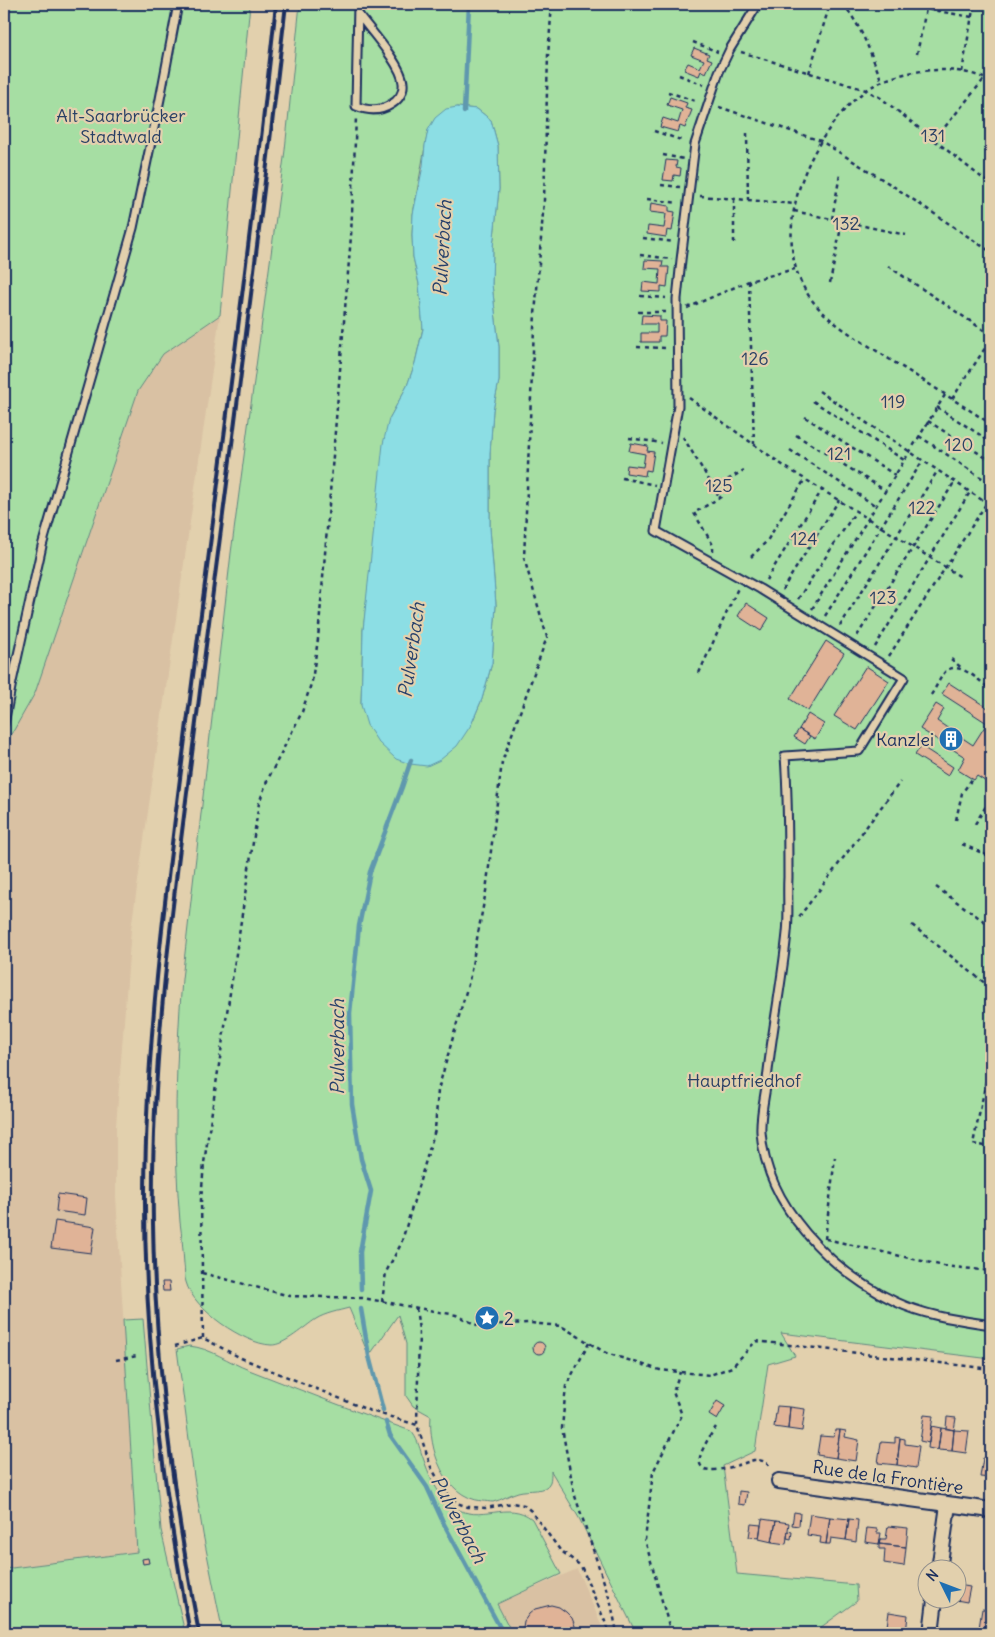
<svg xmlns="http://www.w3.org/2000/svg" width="995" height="1637" font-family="Delius,sans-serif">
  <rect width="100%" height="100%" fill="#e2d0ad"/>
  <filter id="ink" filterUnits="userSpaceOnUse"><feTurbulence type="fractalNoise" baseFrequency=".02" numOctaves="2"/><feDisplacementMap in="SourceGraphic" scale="10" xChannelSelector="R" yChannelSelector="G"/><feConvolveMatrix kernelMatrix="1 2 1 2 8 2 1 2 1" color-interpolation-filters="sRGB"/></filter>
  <g filter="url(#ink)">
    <path fill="#d9c1a3" d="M220 315 131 929 116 1126V1196L137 1552 4 1569V743L14 730 35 693 138 391 163 354Z
      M577 1569 605 1633H512L497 1604Z"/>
    <path fill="#a6dea3" stroke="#608680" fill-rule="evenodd" d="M4 4H250L220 315 163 354 138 391 35 693 14 730 4 743Z
      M300 4H991V1359L781 1333 795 1356 768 1364 755 1451 723 1466 737 1574 856 1585 857 1601 813 1633H636L579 1518 551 1471C551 1474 551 1479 550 1482 546 1493 528 1489 518 1492 510 1494 502 1500 493 1502 490 1502 485 1501 482 1501 444 1497 428 1448 431 1416L413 1406 406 1396V1344L398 1315 369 1356 349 1308C338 1311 326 1313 316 1319 305 1326 284 1346 271 1345 244 1344 193 1309 186 1282 184 1277 185 1269 184 1264 183 1250 182 1236 180 1222 173 1141 176 1060 182 979L231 553 285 150ZM457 107 477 109 491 120 498 146 499 189 493 247 492 284 499 347V381L493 410 490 454V528L496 605 492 663 482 699 471 725 361 705 363 630 389 419 407 386 415 363 423 328 419 284 413 257 412 235 413 214 428 130Z
      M143 1319 161 1530 185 1633H4V1569L137 1552 123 1320Z
      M189 1346C211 1348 228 1362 249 1370 303 1391 356 1412 411 1431 417 1438 419 1446 422 1455 429 1474 436 1495 454 1507 480 1525 508 1499 532 1519L561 1574 497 1604 512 1633H223L203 1534 194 1477 177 1349Z"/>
    <path fill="#8cdee4" stroke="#5f98ae" d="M457 107 477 109 491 120 498 146 499 189 493 247 492 284 499 347V381L493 410 490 454V528L496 605 492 663 482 699 471 725 457 746 440 760 427 766 410 764 396 759 378 742 367 725 361 705 363 630 383 444 389 419 407 386 415 363 423 329 419 284 413 257 412 235 413 214 423 166 425 145 428 130 435 118 446 109Z"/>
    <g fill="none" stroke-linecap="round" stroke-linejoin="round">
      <path stroke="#5f98ae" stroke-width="4.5" d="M464 112 469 4
        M361 1289 360 1252 371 1191 361 1159 352 1104 350 1013 359 926 370 872 402 787 411 760
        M361 1309 369 1356 383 1410
        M386 1422 390 1435 427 1487 444 1524 503 1633"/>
    </g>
    <path fill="#e0b397" stroke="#1b2f5e" d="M694 48 709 54 707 58 712 60 706 73 701 71 699 76 684 70 688 63 700 68 704 60 691 55Z
      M670 97 687 103 685 108 692 110 685 128 680 126 678 132 660 127 663 118 678 123 682 110 667 105Z
      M666 160 677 161 676 167 681 168 680 176 674 175 673 181 663 180Z
      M651 203 669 206V211L675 212 672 231 667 230 666 237 647 234 648 226 664 228 666 214 650 212Z
      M645 260 663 261 662 267H669L667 287 661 286V292L642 291 643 282 659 284 660 269 644 268Z
      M642 315 660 316V321H666L665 336H659V342H641V333H657V324H641Z
      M631 443 648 446 647 451 654 452 651 471 646 470 645 476 626 473 627 465 643 467 645 454 629 451Z
      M746 603 769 618 761 631 738 616Z
      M826 641 844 653 808 711 790 699Z
      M866 666 889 681 857 730 834 716Z
      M949 683 991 710V785L977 776 974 780 958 770 965 757 920 729 936 704 944 709 937 721 973 745 987 723 942 694Z
      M808 714 824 724 815 739 799 729Z
      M799 729 810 736 805 744 794 737Z
      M921 746 953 767 948 776 915 755Z
      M58 1194 87 1198 85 1215 56 1211Z
      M55 1221 95 1227 91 1253 51 1248Z
      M162 1282H169L170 1291H163Z
      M533 1348a6 6 0 1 1 12 0a6 6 0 1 1-12 0Z
      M717 1401 725 1406 717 1420 709 1415Z
      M777 1406 790 1407 788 1429 774 1427Z
      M790 1407 805 1409 802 1431 788 1429Z
      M924 1415 933 1416 929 1443 920 1441Z
      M947 1417 956 1418 954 1430 946 1428Z
      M931 1426 941 1428 938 1450 928 1448Z
      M941 1428 954 1430 952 1451 938 1450Z
      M835 1430H840L836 1458 817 1455 820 1436 834 1437Z
      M840 1430 846 1431 845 1437 859 1440 856 1461 836 1458Z
      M954 1430 969 1431 966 1453 952 1451Z
      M895 1437 900 1438 897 1465 878 1463 881 1442 895 1443Z
      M900 1438 905 1439V1444L919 1446 916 1468 897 1465Z
      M983 1458 991 1459V1478L980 1477Z
      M739 1491 747 1492 745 1505 738 1504Z
      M794 1512 800 1513 799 1526 792 1525Z
      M810 1514 830 1517 826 1544 820 1543 821 1537 807 1535Z
      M830 1517 849 1519 846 1540 831 1538 830 1544H826Z
      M762 1519 776 1521 772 1542 759 1539Z
      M849 1519 858 1520 856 1542 846 1540Z
      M776 1521 789 1523 786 1544 772 1542Z
      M751 1524 761 1525 759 1538 749 1537Z
      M888 1526 908 1528 906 1547 879 1544 880 1539H886Z
      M867 1528 877 1529V1533H881L879 1544 865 1542Z
      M788 1531 792 1532 791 1539 787 1538Z
      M879 1544 906 1547 904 1566 884 1563 885 1549H879Z
      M989 1551H991V1574L986 1573Z
      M148 1558 149 1563 143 1564 142 1559Z
      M958 1585 970 1587 967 1602 956 1600H958Z
      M551 1605 559 1607 566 1612 572 1618 575 1626V1633H522L524 1621 529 1614 535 1609Z
      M982 1609 991 1610V1629L979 1628Z
      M889 1612 908 1615 906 1633H886Z
      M979 1628 991 1629V1633H979Z"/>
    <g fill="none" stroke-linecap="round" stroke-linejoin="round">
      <defs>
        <path id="service" d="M358 4 356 106C368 111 379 112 390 105 398 101 404 93 403 83 402 65 370 30 359 15
          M758 4 730 49 719 72 695 144 681 260 677 299 678 406 656 531 760 589 904 678 859 751 785 756C788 796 788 836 788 877 787 895 789 915 787 933 782 982 772 1031 767 1080 765 1096 760 1115 761 1132 766 1206 832 1272 896 1302 926 1316 959 1320 991 1325
          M4 724 12 682 42 546 133 228 160 99 178 4"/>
        <path id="minor" d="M779 1481 991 1510
          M939 1570 948 1505
          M931 1633 935 1600"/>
      </defs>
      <use href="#service" stroke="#1b2f5e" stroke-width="11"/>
      <use href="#minor" stroke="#1b2f5e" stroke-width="18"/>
      <path stroke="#1b2f5e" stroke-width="2.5" stroke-dasharray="4 4" stroke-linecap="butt" d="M843 4C862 27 871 54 882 82
        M897 4 972 17
        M983 4 991 14
        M693 42 718 52
        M741 52 866 90 881 98 986 181
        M917 54 926 9
        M990 68 991 67
        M962 72 974 4
        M809 73 830 4
        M679 75 704 85
        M991 82C977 73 957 70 940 70 915 70 886 76 865 91 811 132 767 230 807 293 825 322 861 340 889 359 923 380 957 402 991 424
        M668 92 698 102
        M719 107 821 141 893 186 991 252
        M654 131 684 141
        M747 133 748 200
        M935 139 985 78
        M663 155 684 159
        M661 185 680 187
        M700 196 796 204
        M647 199 678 203
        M794 211 906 235
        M832 219 840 174
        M643 238 674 242
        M734 243V199
        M640 255 672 259
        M888 266 991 335
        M749 281 754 444
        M830 283 842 222
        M640 296 666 298
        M687 308 749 281 795 269
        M638 312H667
        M637 347 668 348
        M819 391 991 506
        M689 398 784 466 961 577
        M952 399 991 339
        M813 401 904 460
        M937 407 991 442
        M805 417 895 475
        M928 421 991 461
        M796 435 886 491
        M919 436 991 484
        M683 437 720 498
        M629 438 662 443
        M790 450 876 506
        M622 478 655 485
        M714 488 744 470
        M713 552V545L694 513 724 495
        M751 557 767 541 805 479
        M766 580 822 490
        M782 590 839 500
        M798 599 856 511
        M812 609 945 395
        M825 616 923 460
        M840 626 938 470
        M857 636 955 481
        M875 647 970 492
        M889 656 991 496
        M951 659 963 669
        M699 673 738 588
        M931 695C936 688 940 677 946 671 959 660 981 682 991 690
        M956 820 962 793 972 779
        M975 824 991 798
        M962 844 991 857
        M936 887 988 924
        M799 917 900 782
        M912 925 991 988
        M991 1058 973 1144 991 1147
        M825 1239 835 1157
        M826 1239 944 1266 991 1271
        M202 1273 290 1296 363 1298 456 1315 477 1325 530 1323 561 1326 606 1353 660 1370 710 1375 732 1367 756 1341 991 1369
        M382 1302 386 1272 401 1244 435 1130 438 1090 469 981 486 891 502 762 547 637 524 558 534 328 544 200 548 55 552 4
        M416 1308 419 1330 417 1425 431 1467 439 1481 449 1495 457 1503 468 1507 486 1508 512 1503 524 1505 531 1511 560 1550 581 1566 610 1633
        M203 1338 201 1200 204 1163 259 803 267 781 302 712 312 681 318 639 351 236 356 117
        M589 1343 566 1386 562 1428 574 1493 611 1603 617 1633
        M175 1346 203 1338 241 1358 368 1410 417 1425
        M116 1360 137 1356
        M716 1427C711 1434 706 1442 702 1451 688 1485 740 1464 754 1460 762 1460 767 1461 771 1469
        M671 1633 645 1540 653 1472 682 1415 673 1392 680 1372"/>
      <use href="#service" stroke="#e2d0ad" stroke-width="7"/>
      <use href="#minor" stroke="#e2d0ad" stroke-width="14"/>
      <path stroke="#1b2f5e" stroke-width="4" d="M190 1633C163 1487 144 1340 145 1191 146 1029 169 868 189 707 219 473 251 239 276 4
        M199 1633C173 1498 155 1362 153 1224 150 1045 178 868 200 691 230 462 260 233 286 4"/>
    </g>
  </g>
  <defs>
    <symbol id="building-disc" viewBox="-11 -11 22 22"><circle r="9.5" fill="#1f6fb2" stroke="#e2d0ad"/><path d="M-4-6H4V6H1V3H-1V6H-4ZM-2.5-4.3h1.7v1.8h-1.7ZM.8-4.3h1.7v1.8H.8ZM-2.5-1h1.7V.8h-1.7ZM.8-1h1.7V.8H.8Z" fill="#fff"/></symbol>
    <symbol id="sight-disc" viewBox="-11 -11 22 22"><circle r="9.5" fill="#1f6fb2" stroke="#e2d0ad"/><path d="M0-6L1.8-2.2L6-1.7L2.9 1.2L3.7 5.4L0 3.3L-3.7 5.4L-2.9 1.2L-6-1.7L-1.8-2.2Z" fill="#fff"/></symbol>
  </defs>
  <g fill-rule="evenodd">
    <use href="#building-disc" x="937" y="725" width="28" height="28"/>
    <use href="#sight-disc" x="473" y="1304" width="28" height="28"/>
  </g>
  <g text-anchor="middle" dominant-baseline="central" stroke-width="4.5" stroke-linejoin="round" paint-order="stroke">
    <g font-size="18" fill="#294065" stroke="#e2d0ad">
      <text x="121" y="115">Alt-Saarbrücker<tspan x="121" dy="21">Stadtwald</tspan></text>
      <text x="933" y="135">131</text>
      <text x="846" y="223">132</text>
      <text x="755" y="358">126</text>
      <text x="893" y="401">119</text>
      <text x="959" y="444">120</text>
      <text x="839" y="453">121</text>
      <text x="719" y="485">125</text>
      <text x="922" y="507">122</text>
      <text x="804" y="538">124</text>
      <text x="883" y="597">123</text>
      <text x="744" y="1080">Hauptfriedhof</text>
    </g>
    <g font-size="18" fill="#1b2f5e" stroke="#e2d0ad" text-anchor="end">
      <text x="934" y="739">Kanzlei</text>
      <text x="504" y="1318" text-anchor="start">2</text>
    </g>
    <g font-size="18" fill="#1b2f5e" stroke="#e2d0ad">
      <text transform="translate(888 1477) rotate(8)">Rue de la Frontière</text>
    </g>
    <g font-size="19" font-style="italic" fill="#26406b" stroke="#e2d0ad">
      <text transform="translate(442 248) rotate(-87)">Pulverbach</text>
      <text transform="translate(411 650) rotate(-82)">Pulverbach</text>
      <text transform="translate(337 1047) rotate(-90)">Pulverbach</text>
      <text transform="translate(459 1519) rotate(62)">Pulverbach</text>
    </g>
  </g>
  <rect width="995" height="1637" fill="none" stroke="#e2d0ad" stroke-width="20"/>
  <rect x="10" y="10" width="975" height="1617" fill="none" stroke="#1b2f5e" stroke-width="2" filter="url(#ink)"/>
  <g transform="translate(942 1584) rotate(312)"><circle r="24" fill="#e2d0ad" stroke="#92908d"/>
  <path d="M0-4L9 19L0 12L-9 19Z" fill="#1f6fb2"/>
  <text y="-8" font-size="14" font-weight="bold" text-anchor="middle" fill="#1b2f5e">N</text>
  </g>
</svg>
